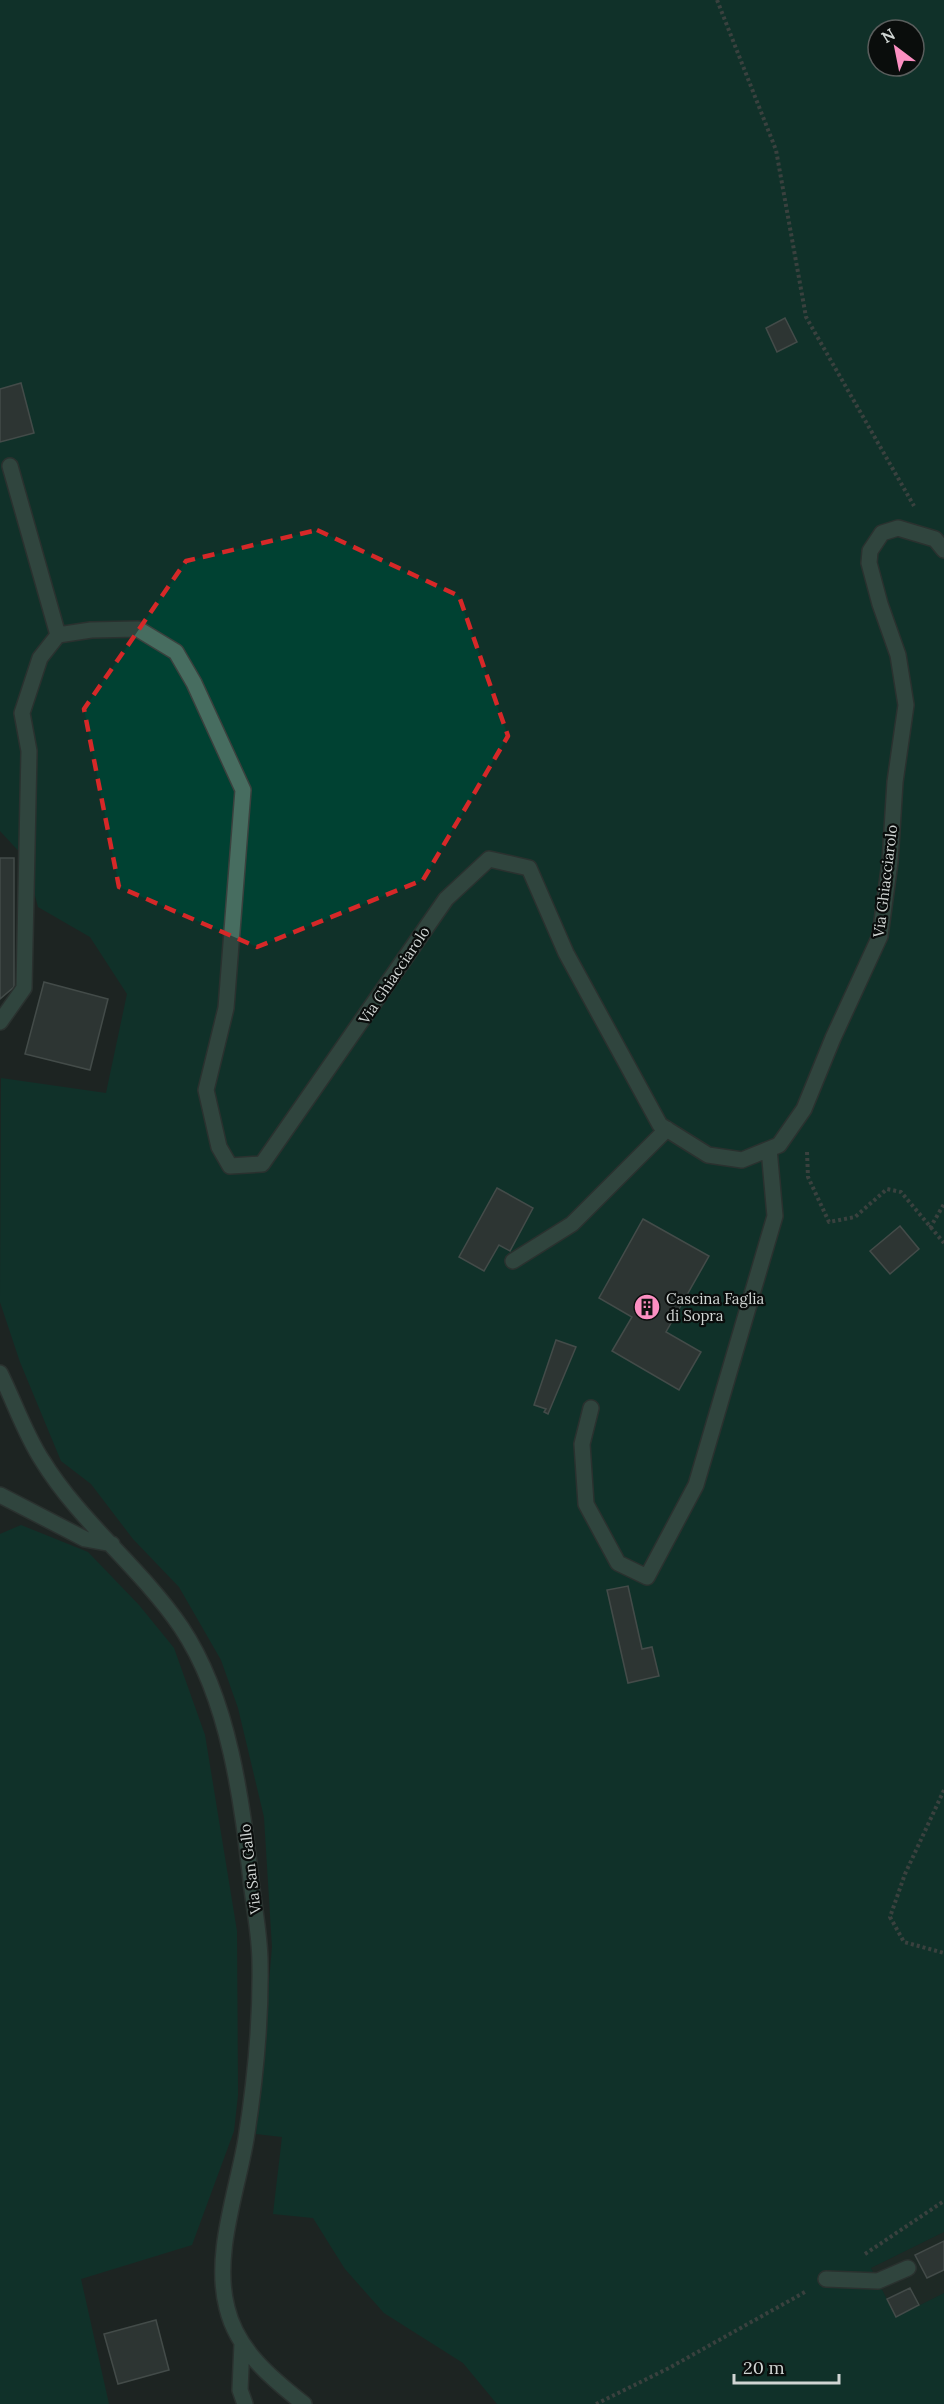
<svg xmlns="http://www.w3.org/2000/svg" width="944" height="2404" font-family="Lora,serif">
  <rect width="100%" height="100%" fill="#1d2522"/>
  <path fill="#202f29" d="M944 2232V2293L896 2317 871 2268Z"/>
  <path fill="#004132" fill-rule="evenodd" d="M0 0H944V2232L871 2268 896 2317 944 2293V2404H497L463 2363 384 2313 345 2269 313 2218 273 2214 282 2137 256 2134 272 1947 264 1817 238 1708 221 1660 179 1587 133 1539 91 1484 61 1461 20 1362 0 1302 1 1078 106 1093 127 994 90 937 38 907 25 858 0 831ZM878 30H914V66H878Z
    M21 1525 88 1552 139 1605 174 1648 205 1735 237 1931 238 2095 234 2131 192 2245 81 2279 109 2404H0V1534Z"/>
  <path fill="#424a47" stroke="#727b78" stroke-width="1.5" d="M785 318 797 342 777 352 766 328Z
    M21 383 34 433 0 442V389Z
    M0 858H14V987L0 999Z
    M44 982 108 999 90 1070 25 1054Z
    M497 1188 533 1208 510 1251 499 1245 484 1271 459 1257Z
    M643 1219 709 1256 666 1332 701 1352 679 1390 612 1351 632 1317 599 1298Z
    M900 1226 919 1249 890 1274 870 1251Z
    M556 1340 576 1347 548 1414 544 1412 546 1409 534 1405Z
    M628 1586 642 1649 652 1647 659 1676 628 1683 607 1590Z
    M944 2241V2270L927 2278 915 2255Z
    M910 2288 919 2305 896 2317 887 2299Z
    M156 2320 169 2370 118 2384 104 2334Z"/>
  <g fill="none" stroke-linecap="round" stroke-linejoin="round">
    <defs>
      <path id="minor" d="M10 466 58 635
        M0 1022 24 988 29 751 22 713 40 658 58 635 91 630 138 629 176 652 194 683 243 790 226 1008 206 1090 219 1147 230 1166 262 1164 446 899 489 859 529 868 566 953 660 1125 708 1155 742 1160 779 1145 804 1109 833 1038 880 936 890 862 895 782 906 705 898 655 880 604 869 563 870 551 882 533 898 528 935 539 944 550
        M513 1261 572 1224 667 1129
        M0 1373C14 1401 25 1434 42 1460 80 1522 140 1567 181 1627 230 1700 242 1803 252 1889 255 1913 260 1938 260 1963 261 2021 255 2082 246 2139 237 2192 213 2255 227 2308 237 2350 271 2378 304 2404
        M591 1408 582 1444 586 1504 618 1563 647 1577 696 1485 775 1216 769 1149
        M0 1495 85 1539 112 1544
        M826 2279 878 2281 908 2268
        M242 2343 240 2390 245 2404"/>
    </defs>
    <use href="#minor" stroke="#3a413e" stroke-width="18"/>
    <path stroke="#5d6461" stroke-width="4" stroke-dasharray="3 3" stroke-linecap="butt" d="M717 0 776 150 806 317 914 506
      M807 1152 808 1177 829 1222 855 1217 887 1189 901 1192 944 1243
      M930 1228 944 1204
      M944 1790 905 1874 890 1917 904 1942 944 1953
      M865 2254 944 2201
      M596 2404 669 2368 805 2292"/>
    <use href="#minor" stroke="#476d60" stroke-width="15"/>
  </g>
  <path d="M0 0H944V2404H0ZM317 530 459 596 508 736 423 880 257 947 119 887 84 709 186 561Z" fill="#1d2522" fill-opacity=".55" fill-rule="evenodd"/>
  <path fill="none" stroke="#d62828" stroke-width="4.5" stroke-dasharray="12 8" stroke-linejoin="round" d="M317 530 459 596 508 736 423 880 257 947 119 887 84 709 186 561Z"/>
  <defs>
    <symbol id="building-disc" viewBox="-11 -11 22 22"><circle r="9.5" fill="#fc8fc2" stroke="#0a0d0c"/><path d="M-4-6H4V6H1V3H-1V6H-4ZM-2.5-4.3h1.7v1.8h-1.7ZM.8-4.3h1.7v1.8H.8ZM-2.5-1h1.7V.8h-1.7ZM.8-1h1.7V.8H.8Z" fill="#111"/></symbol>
  </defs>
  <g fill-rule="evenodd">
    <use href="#building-disc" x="632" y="1292" width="30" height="30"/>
  </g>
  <g text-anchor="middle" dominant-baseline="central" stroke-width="4.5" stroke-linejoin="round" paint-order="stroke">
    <g font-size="15" fill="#d0d5d3" stroke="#0a0d0c">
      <text transform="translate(885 881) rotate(-83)">Via Ghiacciarolo</text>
      <text transform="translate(394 975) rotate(-56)">Via Ghiacciarolo</text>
      <text transform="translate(250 1869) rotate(-97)">Via San Gallo</text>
    </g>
    <g font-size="15" fill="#d0d5d3" stroke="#0a0d0c" text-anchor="start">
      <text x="666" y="1298">Cascina Faglia<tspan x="666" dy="17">di Sopra</tspan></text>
    </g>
  </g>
  <g transform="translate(896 48) rotate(328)"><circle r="28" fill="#0a0d0c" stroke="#595d5c" stroke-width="1.5"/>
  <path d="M0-4.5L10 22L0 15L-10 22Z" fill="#fc8fc2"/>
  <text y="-9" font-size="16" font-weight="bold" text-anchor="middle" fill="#d0d5d3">N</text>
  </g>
  <path d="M734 2374v9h105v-9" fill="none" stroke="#d0d5d3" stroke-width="3"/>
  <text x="743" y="2374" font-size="18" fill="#d0d5d3" stroke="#0a0d0c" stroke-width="4.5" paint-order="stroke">20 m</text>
</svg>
